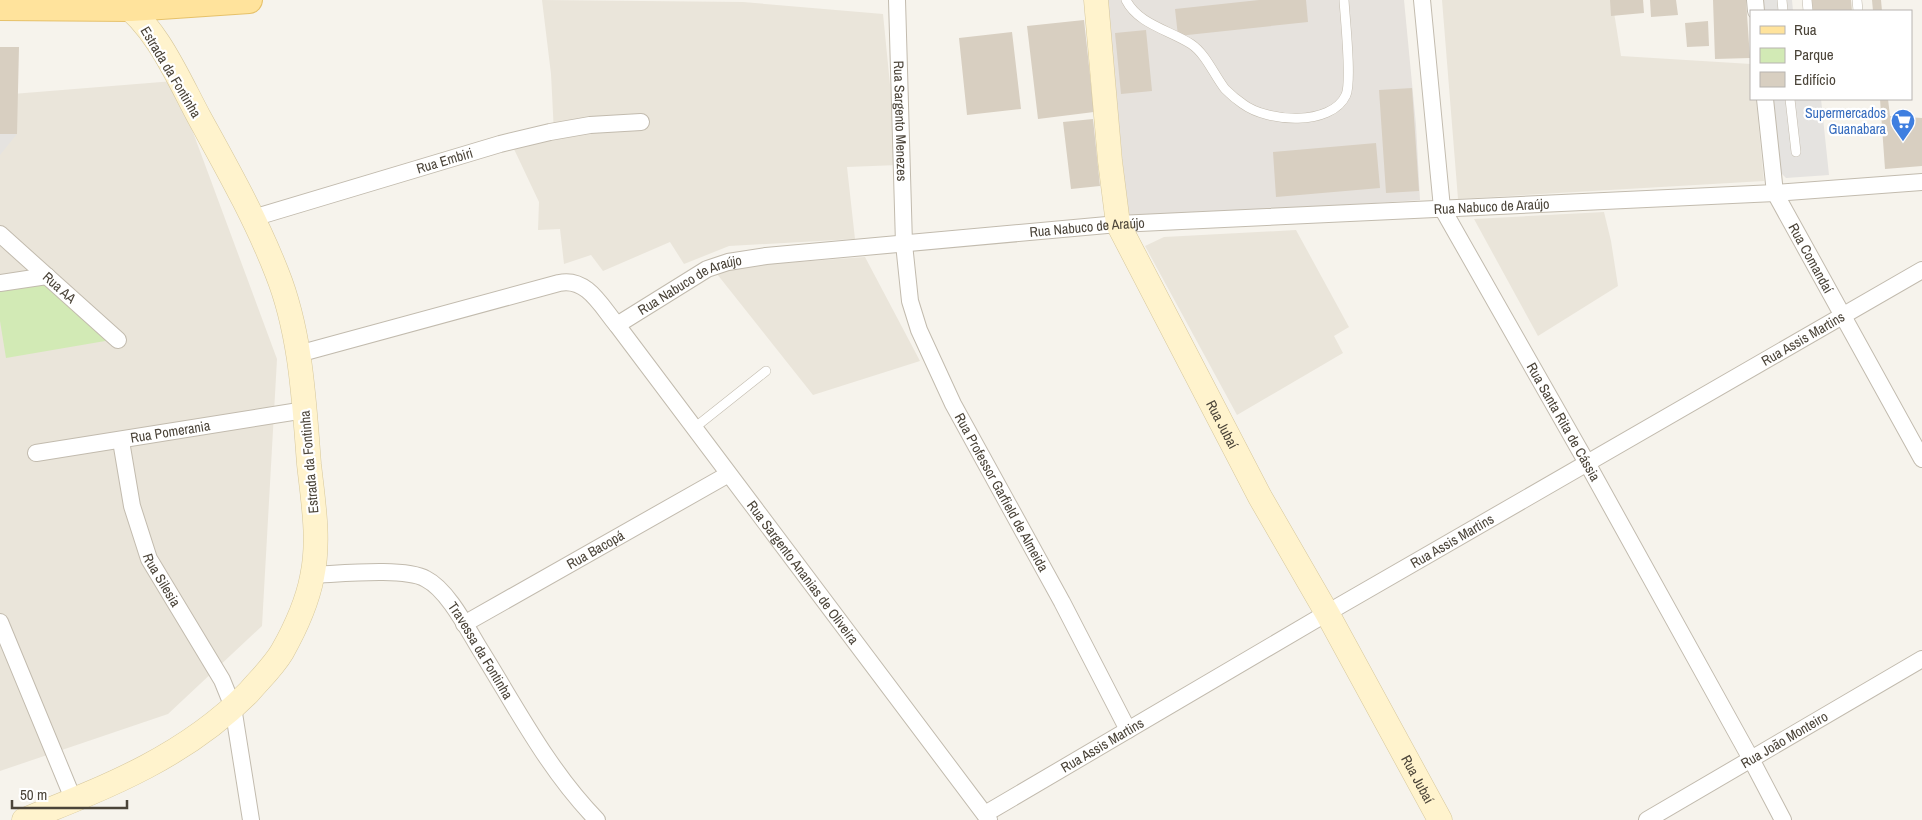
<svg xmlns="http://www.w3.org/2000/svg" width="1922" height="820" font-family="'Archivo Narrow',sans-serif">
  <rect width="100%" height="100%" fill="#f6f3ec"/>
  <path fill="#eae5da" d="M542 0 743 2 883 14 898 165 847 167 855 239 729 246 684 264 670 242 603 271 591 255 564 264 560 229 538 230 539 202 513 147 554 133 551 74Z
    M1442 0H1612L1621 56 1751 64V99H1756L1764 181 1458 199Z
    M174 81 277 359 262 626 168 714 0 771V95Z
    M1604 212 1611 241 1618 286 1538 336 1474 219Z
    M1296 230 1349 327 1334 336 1343 353 1237 415 1145 246 1164 237Z
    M865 257 920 361 813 395 717 274 728 267Z"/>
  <path fill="#e6e2dd" d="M1106 0H1404L1416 125 1420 200 1257 211 1128 216Z"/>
  <path fill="#d2eab5" d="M46 281 111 340 6 358 0 321V288Z"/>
  <path fill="#e5e3e0" d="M1762 0H1792L1793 11H1763Z
    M1771 99H1821L1829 175 1786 178 1778 170Z
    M0 134H17L0 155Z"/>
  <path fill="#d8cfc1" d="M1259 0H1306L1308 22 1178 36 1175 9Z
    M1610 0H1643L1644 13 1611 16Z
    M1650 0H1676L1678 15 1651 17Z
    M1713 0H1746L1750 58 1715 59Z
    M1809 0H1851L1852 11H1810Z
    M1872 0H1881L1882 11H1873Z
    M1084 20 1094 112 1038 119 1027 26Z
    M1708 21 1709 46 1687 47 1685 23Z
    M1146 30 1152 91 1121 94 1115 33Z
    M1012 32 1021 109 967 115 959 38Z
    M0 47H19L17 134H0Z
    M1412 88 1419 191 1386 193 1379 90Z
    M1880 99H1888L1890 116 1922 118V166L1885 169Z
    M1093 119 1100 186 1071 189 1063 122Z
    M1376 143 1380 188 1276 197 1273 152Z"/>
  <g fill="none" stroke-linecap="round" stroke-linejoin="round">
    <defs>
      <path id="lane" d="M1126 0C1138 24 1169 30 1191 44 1206 54 1214 75 1225 89 1230 94 1237 100 1243 104 1267 122 1331 127 1346 95 1352 81 1345 18 1344 0
        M1782 0 1783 11
        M1807 0 1808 11
        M1857 0 1858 11
        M1790 99 1796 152
        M693 429 766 371"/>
      <g id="street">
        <path id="s1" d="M897 0 904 244 910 301 919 330 953 404 1062 602 1128 730"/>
        <path id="s2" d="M1422 0 1442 208 1587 463 1751 759 1783 820"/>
        <path d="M1755 0 1756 11"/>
        <path id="s3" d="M1765 99 1775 193 1922 459"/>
        <path id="s4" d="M253 218 500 144 550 132 590 125 641 122"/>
        <path id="s5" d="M0 234 118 340"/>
        <path d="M0 283 47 276"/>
        <path id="s6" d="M617 325 707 269 728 262 766 256 1118 224 1775 193 1922 182"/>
        <path id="s7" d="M298 354 559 283C587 277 601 306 617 325L989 820"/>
        <path id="s8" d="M121 441 132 506 149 559 222 680 233 707 251 820"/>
        <path id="s9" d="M36 453 305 410"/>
        <path id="s10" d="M313 575C339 574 405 567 426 579 448 590 468 630 481 651 517 709 549 771 597 820"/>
        <path d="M0 622 74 801"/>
        <path id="s11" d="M464 624 727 475"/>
        <path id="s12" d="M985 814 1327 613 1922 270"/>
        <path id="s13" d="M1647 820 1922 659"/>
      </g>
      <g id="secondary">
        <path id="s14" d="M1096 0 1110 161 1118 224 1260 497 1327 613 1440 820"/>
        <path d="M24 820C107 787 185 757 249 692 260 679 273 667 282 652 295 629 307 603 312 577 320 540 313 501 309 464 304 401 301 333 277 273 256 219 227 168 199 117 178 78 157 27 119 0"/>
      </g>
      <path id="primary" d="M0 7 131 8 249 0"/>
    </defs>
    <use href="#lane" stroke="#c2bbae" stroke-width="10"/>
    <use href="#street" stroke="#c2bbae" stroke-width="18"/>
    <use href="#secondary" stroke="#d6c79b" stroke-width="25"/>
    <use href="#primary" stroke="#e6c16a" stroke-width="28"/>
    <use href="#lane" stroke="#fff" stroke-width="9"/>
    <use href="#street" stroke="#fff" stroke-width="16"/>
    <use href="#secondary" stroke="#fff3cd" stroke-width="24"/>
    <use href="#primary" stroke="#ffe39c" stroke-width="26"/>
  </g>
  <defs>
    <symbol id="supermarket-pin" viewBox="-11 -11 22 30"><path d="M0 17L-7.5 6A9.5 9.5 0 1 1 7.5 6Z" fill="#3f7fe0" stroke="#fff"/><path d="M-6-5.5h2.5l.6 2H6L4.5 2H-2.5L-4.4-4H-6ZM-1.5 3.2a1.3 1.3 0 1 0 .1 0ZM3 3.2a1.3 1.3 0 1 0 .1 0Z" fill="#fff"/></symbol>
  </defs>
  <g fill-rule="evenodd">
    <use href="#supermarket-pin" x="1889" y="107" width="28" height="38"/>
  </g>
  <g text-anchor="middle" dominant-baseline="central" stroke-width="4.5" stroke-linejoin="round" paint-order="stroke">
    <g font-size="14" fill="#4b4439" stroke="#fff">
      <text transform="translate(171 72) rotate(59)">Estrada da Fontinha</text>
      <text stroke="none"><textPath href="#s1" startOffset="121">Rua Sargento Menezes</textPath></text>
      <text stroke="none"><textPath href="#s4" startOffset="200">Rua Embiri</textPath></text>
      <text stroke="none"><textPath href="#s6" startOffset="894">Rua Nabuco de Araújo</textPath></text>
      <text stroke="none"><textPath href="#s6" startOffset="489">Rua Nabuco de Araújo</textPath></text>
      <text stroke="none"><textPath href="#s3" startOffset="169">Rua Comandaí</textPath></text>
      <text stroke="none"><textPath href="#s5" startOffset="80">Rua AA</textPath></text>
      <text stroke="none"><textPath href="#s6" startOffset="84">Rua Nabuco de Araújo</textPath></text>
      <text stroke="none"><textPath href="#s12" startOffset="946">Rua Assis Martins</textPath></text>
      <text stroke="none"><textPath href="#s2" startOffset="455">Rua Santa Rita de Cássia</textPath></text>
      <text stroke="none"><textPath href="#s14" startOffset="451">Rua Jubaí</textPath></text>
      <text stroke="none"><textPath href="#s9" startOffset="136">Rua Pomerania</textPath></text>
      <text transform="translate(309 462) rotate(-95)">Estrada da Fontinha</text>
      <text stroke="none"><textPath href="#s1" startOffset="514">Rua Professor Garfield de Almeida</textPath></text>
      <text stroke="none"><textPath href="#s12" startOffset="541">Rua Assis Martins</textPath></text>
      <text stroke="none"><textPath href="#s11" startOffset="151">Rua Bacopá</textPath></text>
      <text stroke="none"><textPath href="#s7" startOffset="656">Rua Sargento Ananias de Oliveira</textPath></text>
      <text stroke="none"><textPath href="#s8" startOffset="146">Rua Silesia</textPath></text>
      <text stroke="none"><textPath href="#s10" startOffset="205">Travessa da Fontinha</textPath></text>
      <text stroke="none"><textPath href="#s13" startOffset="159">Rua João Monteiro</textPath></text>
      <text stroke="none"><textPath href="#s12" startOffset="136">Rua Assis Martins</textPath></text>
      <text stroke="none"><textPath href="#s14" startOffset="856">Rua Jubaí</textPath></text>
    </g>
    <g font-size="14" fill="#366cbe" stroke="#fff" text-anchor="end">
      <text x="1886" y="113">Supermercados<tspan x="1886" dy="16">Guanabara</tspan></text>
    </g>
  </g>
  <rect x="1750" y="10" width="162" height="90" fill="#ffffff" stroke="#b7b4b0"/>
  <rect x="1760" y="26" width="25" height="8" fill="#ffe39c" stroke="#b7b4b0"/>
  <text x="1794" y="35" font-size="15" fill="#4b4439">Rua</text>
  <rect x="1760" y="48" width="25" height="15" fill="#d2eab5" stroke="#b7b4b0"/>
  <text x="1794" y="60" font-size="15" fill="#4b4439">Parque</text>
  <rect x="1760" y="72" width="25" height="15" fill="#d8cfc1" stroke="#b7b4b0"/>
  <text x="1794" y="85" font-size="15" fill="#4b4439">Edifício</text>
  <path d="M12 800v8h115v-8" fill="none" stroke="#4b4439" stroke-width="2.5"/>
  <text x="20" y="800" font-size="15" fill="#4b4439" stroke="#ffffff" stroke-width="4" paint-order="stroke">50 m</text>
</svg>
